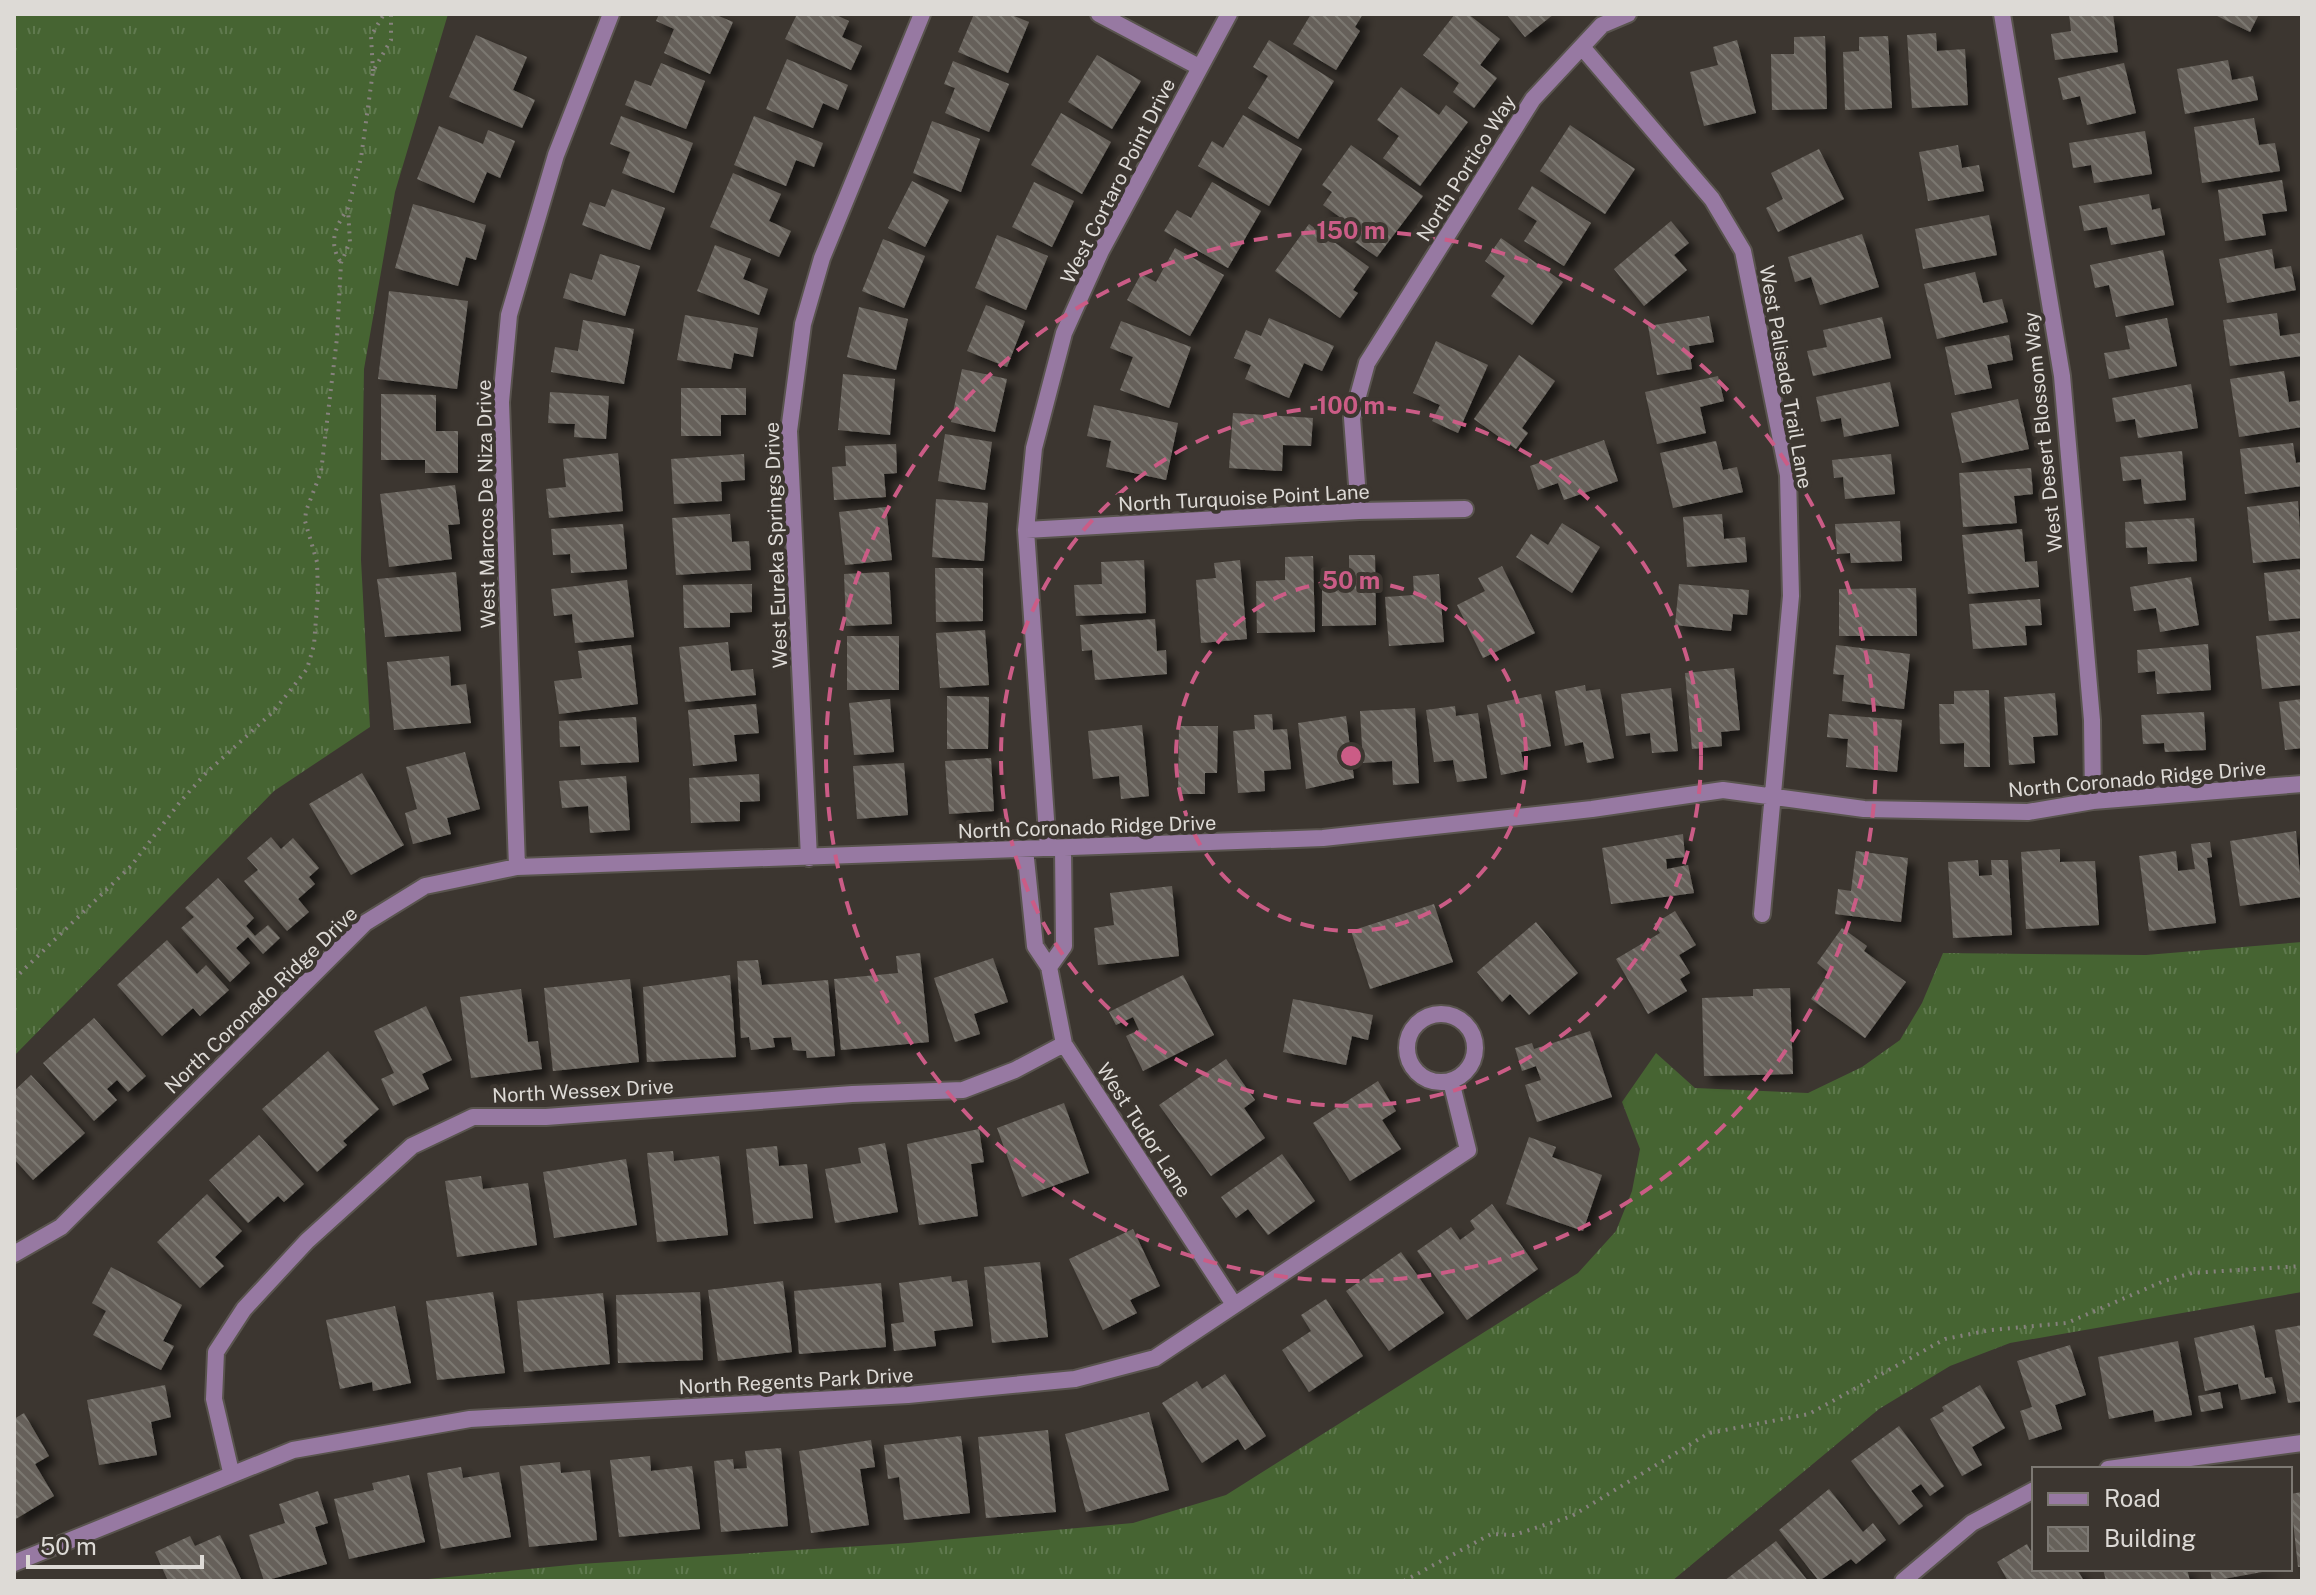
<svg xmlns="http://www.w3.org/2000/svg" width="2316" height="1595" font-family="'Public Sans',sans-serif">
  <defs>
    <pattern id="grass-tufts" width="24" height="20" patternUnits="userSpaceOnUse" patternTransform="scale(2)"><rect width="24" height="20" fill="#466432"/><path d="M3 7l-1-3M5 7V3M7 7l1-3M15 17l-1-3M17 17v-4M19 17l1-3" fill="none" stroke="#607a4f"/></pattern>
    <pattern id="building-back-hatch" width="6" height="6" patternUnits="userSpaceOnUse" patternTransform="scale(2)"><rect width="6" height="6" fill="#66615a"/><path d="M-1 5l2 2M0 0l6 6M5-1l2 2" fill="none" stroke="#7b7771"/></pattern>
    <filter id="shadow"><feDropShadow dx="7" dy="7" stdDeviation="4" flood-color="#0009"/></filter>
  </defs>
  <rect width="100%" height="100%" fill="#3c3630"/>
  <path fill="url(#grass-tufts)" d="M14 14H448L395 192 364 369 361 560 370 727 274 791 14 1056Z
    M2302 942V1292L2010 1343 1950 1366 1879 1409 1672 1581H408L580 1564 908 1543 1133 1523 1226 1495 1578 1273 1616 1231 1632 1191 1640 1149 1622 1102 1656 1053 1695 1088 1808 1093 1862 1067 1900 1040 1922 1003 1943 953 2146 955Z"/>
  <path fill="url(#building-back-hatch)" filter="url(#shadow)" d="M659 14H714L733 22 710 74 664 53 674 29 656 21Z
    M797 14H834L849 21 842 37 862 46 851 70 785 39Z
    M974 14H1009L1029 22 1008 73 958 52Z
    M1311 14H1363L1355 27 1360 31 1336 70 1293 44Z
    M1455 14H1468L1500 39 1480 65 1497 78 1474 108 1453 92 1459 83 1423 55Z
    M1506 14H1554L1525 37Z
    M2069 14H2113L2118 52 2055 60 2051 34 2071 31Z
    M2213 14H2259L2250 32Z
    M1936 33 1937 51 1965 49 1968 105 1912 108 1907 35Z
    M476 35 527 57 513 90 535 100 522 128 449 97Z
    M1825 36 1827 109 1772 110 1771 54H1794V37Z
    M1888 36 1892 108 1845 110 1843 52 1859 51V37Z
    M1269 40 1334 81 1298 139 1248 108 1268 76 1253 67Z
    M1737 40 1756 113 1704 126 1690 72 1718 65 1713 47Z
    M1097 55 1141 81 1112 129 1068 102Z
    M787 59 848 85 838 110 823 103 813 128 766 109Z
    M2228 60 2232 80 2253 76 2258 100 2185 114 2177 69Z
    M953 61 1009 84 989 132 945 113 955 88 944 84Z
    M661 63 705 81 686 129 625 105 635 80 651 86Z
    M2124 63 2136 113 2087 125 2080 96 2063 100 2058 78Z
    M1401 87 1439 115 1446 105 1468 122 1420 186 1383 158 1399 136 1377 120Z
    M1061 113 1111 142 1082 194 1031 165Z
    M1243 115 1302 149 1269 206 1198 166 1212 141 1223 148Z
    M621 116 693 143 674 193 622 173 630 152 610 144Z
    M754 116 823 143 814 167 796 160 786 186 734 165Z
    M2254 118 2259 145 2275 143 2280 171 2202 183 2194 127Z
    M932 121 980 139 961 192 913 173Z
    M1570 125 1635 169 1605 214 1540 171Z
    M439 126 483 144 488 130 515 141 500 178 487 172 474 203 417 179Z
    M2145 131 2152 174 2094 183 2091 165 2073 168 2069 143Z
    M1351 145 1423 196 1377 257 1348 237 1355 228 1323 205 1332 192 1322 185Z
    M1958 145 1962 168 1979 165 1984 191 1928 201 1919 152Z
    M1819 149 1844 199 1778 232 1766 208 1783 199 1771 173Z
    M733 173 781 194 769 221 791 231 779 257 710 227Z
    M2282 180 2287 211 2262 214 2266 235 2225 241 2218 190Z
    M912 181 949 200 925 247 888 228Z
    M1034 182 1074 201 1052 247 1012 227Z
    M1212 182 1261 211 1228 268 1164 231 1177 210 1191 218Z
    M1532 186 1591 223 1564 266 1524 241 1537 221 1518 209Z
    M612 189 665 208 650 250 582 225 590 202 605 207Z
    M2149 194 2152 210 2160 208 2165 235 2111 245 2107 227 2084 231 2079 206Z
    M413 204 486 225 476 260 466 257 458 286 395 268Z
    M1989 215 1997 255 1923 269 1915 229Z
    M1671 221 1689 243 1674 255 1687 270 1644 306 1614 269Z
    M1309 224 1369 267 1353 290 1358 293 1340 318 1275 271Z
    M1862 234 1879 287 1820 305 1811 277 1795 282 1788 257Z
    M997 235 1048 256 1026 310 975 288Z
    M1501 238 1563 282 1532 325 1491 296 1505 276 1485 261Z
    M883 239 925 256 904 308 862 291Z
    M715 245 751 259 743 279 768 289 759 315 697 291Z
    M1175 248 1224 275 1190 336 1127 300 1141 274 1156 282Z
    M2272 249 2275 269 2291 266 2296 290 2227 303 2219 259Z
    M2163 250 2174 305 2116 317 2109 285 2095 288 2090 265Z
    M600 254 640 266 625 316 563 298 570 273 592 280Z
    M1975 272 1983 303 2002 299 2008 322 1937 339 1924 284Z
    M389 291 468 301 457 389 378 379Z
    M986 305 1025 321 1007 367 967 351Z
    M859 307 908 319 896 370 847 357Z
    M2277 313 2280 336 2300 333 2302 356 2230 366 2223 320Z
    M685 315 758 328 753 357 734 353 731 369 677 360Z
    M1709 316 1714 342 1689 346 1692 369 1657 375 1648 326Z
    M1882 317 1891 358 1813 376 1807 351 1827 347 1823 330Z
    M1269 318 1334 346 1322 371 1304 363 1289 398 1245 379 1251 365 1234 358 1246 330 1261 336Z
    M2167 318 2177 366 2109 379 2104 353 2130 349 2125 326Z
    M583 320 634 329 624 384 551 372 555 347 578 351Z
    M1121 321 1191 347 1169 408 1120 390 1133 357 1110 348Z
    M2009 335 2013 360 1987 365 1992 388 1955 395 1945 347Z
    M1436 341 1488 365 1458 433 1432 421 1440 405 1413 393Z
    M1519 355 1555 381 1522 428 1528 433 1516 449 1474 419Z
    M962 369 1007 379 995 432 951 422Z
    M2284 371 2289 402 2302 400V427L2239 437 2230 379Z
    M843 374 895 379 890 435 838 430Z
    M1718 376 1724 401 1700 407 1706 433 1657 444 1645 392Z
    M1890 382 1899 426 1844 437 1841 418 1821 422 1816 397Z
    M2191 384 2198 428 2138 438 2135 419 2116 422 2112 398Z
    M681 388H746V415H721V436H681Z
    M550 392 609 396 606 439 574 437 575 424 548 423Z
    M381 394 436 395V431H458V473H425V460H381Z
    M2018 399 2029 449 1962 463 1951 413Z
    M1094 405 1178 423 1166 480 1106 467 1111 441 1087 436Z
    M1233 413 1313 418 1311 446 1283 445 1282 471 1229 468Z
    M945 434 992 442 985 490 938 481Z
    M1604 440 1618 481 1564 500 1558 483 1538 490 1530 466Z
    M1716 441 1723 470 1737 467 1743 492 1673 508 1660 453Z
    M2293 443 2296 463 2302 462V486L2245 494 2240 449Z
    M896 444 897 473 884 474 886 497 834 500 832 467 846 466 845 446Z
    M2182 451 2186 500 2144 504 2141 479 2123 481 2120 457Z
    M618 453 623 511 549 518 546 489 566 487 563 459Z
    M744 454 745 480 721 482 722 501 674 504 671 459Z
    M1891 454 1895 494 1845 499 1843 477 1834 478 1832 460Z
    M2031 468 2033 494 2014 496 2017 523 1963 527 1959 473Z
    M455 485 460 524 448 525 452 559 389 567 380 494Z
    M936 499 988 503 984 561 932 557Z
    M2298 501 2302 558 2253 563 2247 507Z
    M886 507 892 560 845 565 839 512Z
    M730 514 732 542 749 541 751 570 676 575 672 518Z
    M1722 514 1724 539 1745 537 1747 562 1687 567 1683 517Z
    M2194 518 2197 561 2148 564 2147 547 2126 548 2125 522Z
    M1900 521 1902 561 1851 563 1850 553 1837 554 1835 524Z
    M1562 523 1600 547 1572 593 1516 557 1531 534 1548 545Z
    M623 524 627 569 571 573 570 554 553 555 551 529Z
    M2022 529 2025 562 2037 561 2039 587 1968 594 1962 535Z
    M1349 555H1375L1376 625 1322 626V572H1349Z
    M1313 556 1315 632 1257 633 1256 581 1285 580V557Z
    M1144 560 1146 613 1076 616 1074 585 1102 584 1101 562Z
    M1240 560 1247 639 1201 643 1196 580 1216 578 1214 563Z
    M1502 566 1535 633 1483 658 1457 605 1485 591 1478 578Z
    M935 568H983V621L936 622Z
    M2302 569V618L2269 621 2264 573Z
    M456 572 461 631 385 637 377 579Z
    M889 572 892 624 846 626 844 574Z
    M1439 574 1444 642 1389 646 1385 597 1414 595 1413 576Z
    M2191 577 2199 625 2160 632 2156 608 2134 611 2130 587Z
    M627 580 634 637 575 643 572 614 554 616 551 589Z
    M752 584V612L730 613V627L684 628 683 585Z
    M1679 584 1749 590 1747 615 1733 614 1731 631 1675 625Z
    M1916 588 1917 636H1839V589Z
    M2040 599 2042 625 2025 626 2027 645 1973 649 1969 604Z
    M1155 619 1157 651 1166 650 1167 674 1095 680 1092 650 1082 651 1080 625Z
    M985 630 989 685 940 688 936 633Z
    M2302 631V685L2262 689 2256 636Z
    M847 636H899V690H847Z
    M728 642 731 671 753 669 756 695 685 702 679 647Z
    M2208 644 2211 690 2157 694 2155 671 2138 673 2137 650Z
    M631 645 638 704 559 714 554 681 582 678 578 651Z
    M1836 645 1910 654 1904 709 1842 701 1844 675 1833 674Z
    M449 656 451 686 466 684 471 723 394 730 387 662Z
    M1734 668 1740 730 1721 732 1722 746 1692 749 1685 673Z
    M1585 685 1586 691 1600 689 1614 758 1587 763 1583 742 1565 746 1555 691Z
    M1671 688 1678 751 1652 753 1650 733 1626 736 1621 694Z
    M1989 690 1990 767H1964V743L1940 744 1939 704H1954V691Z
    M2055 693 2058 735 2033 737 2035 763 2009 765 2004 697Z
    M1541 694 1551 746 1521 752 1525 770 1501 775 1487 705Z
    M947 696 989 697 988 749H947Z
    M890 699 894 752 854 755 849 703Z
    M2302 699V748L2285 750 2279 702Z
    M756 704 759 733 734 735 737 761 693 766 688 710Z
    M1455 706 1456 716 1478 713 1487 778 1457 782 1453 760 1434 762 1426 710Z
    M1415 708 1419 783 1393 785 1392 761 1363 763 1360 711Z
    M2204 712 2206 750 2165 752 2164 743 2143 744 2141 715Z
    M1272 714 1273 730 1287 729 1291 769 1264 771 1265 791 1238 793 1233 731 1255 729 1254 715Z
    M1829 714 1902 720 1897 772 1846 767 1848 739 1827 737Z
    M1346 716 1354 778 1306 789 1298 723Z
    M636 717 639 762 581 765 580 746 560 747 559 721Z
    M1142 725 1149 796 1121 799 1119 776 1093 779 1088 731Z
    M1179 726H1218L1217 773H1205V794H1178Z
    M465 752 480 809 447 818 451 834 413 844 405 813 417 809 406 767Z
    M991 758 994 811 949 814 945 761Z
    M904 763 908 815 857 819 853 766Z
    M362 773 404 845 351 875 309 804Z
    M759 774 760 801 740 802V821L691 823 689 778Z
    M626 776 630 830 590 833 588 806 562 808 559 781Z
    M2296 831 2302 897 2240 906 2230 841Z
    M1683 834 1685 857 1666 859 1667 869 1688 865 1694 893 1611 904 1602 848Z
    M271 837 281 849 293 838 319 868 309 877 315 884 298 899 309 912 287 931 244 881 258 870 247 858Z
    M2210 842 2212 857 2207 858 2216 923 2149 931 2139 856 2176 851 2178 871 2195 869 2191 844Z
    M2060 849V862L2095 861 2099 925 2026 929 2021 852Z
    M1856 851 1908 858 1901 922 1835 914 1838 889 1851 891Z
    M1978 860 1979 876 1992 875 1991 860H2008L2012 935 1953 938 1948 862Z
    M218 878 254 918 246 926 255 936 268 925 280 938 263 954 248 937 236 948 250 963 230 982 181 928 194 917 185 908Z
    M1172 886 1179 956 1098 965 1094 928 1114 925 1110 893Z
    M1434 904 1453 962 1370 989 1351 931Z
    M1675 911 1696 945 1679 955 1690 973 1680 979 1687 991 1648 1014 1616 959 1660 933 1654 924Z
    M1536 922 1578 973 1529 1015 1510 994 1502 1002 1477 972Z
    M1842 928 1867 946 1864 951 1906 982 1865 1038 1811 999 1829 973 1817 963Z
    M167 940 197 974 206 965 229 990 200 1016 193 1008 162 1036 117 985Z
    M920 953 929 1042 841 1050 834 979 898 973 896 956Z
    M993 958 1008 1002 974 1014 980 1034 955 1042 934 978Z
    M758 960 762 985 828 980 835 1056 807 1058 806 1051 793 1050 791 1037 773 1038 775 1047 751 1050 749 1037 741 1038 737 961Z
    M730 975 736 1057 647 1062 643 987Z
    M1183 975 1214 1035 1143 1071 1126 1036 1139 1030 1133 1017 1116 1025 1109 1012Z
    M630 979 639 1062 553 1071 544 988Z
    M1790 988 1793 1074 1704 1076 1702 998 1753 996V989Z
    M521 989 528 1042 538 1041 542 1069 471 1078 460 997Z
    M1293 999 1373 1015 1368 1040 1352 1036 1346 1065 1283 1052Z
    M426 1006 452 1060 422 1074 429 1089 393 1106 381 1079 394 1073 374 1031Z
    M94 1018 146 1076 128 1092 117 1080 107 1089 117 1100 94 1121 43 1063Z
    M1590 1031 1612 1097 1537 1122 1525 1085 1541 1080 1536 1066 1522 1071 1515 1048 1532 1043 1534 1049Z
    M328 1051 379 1109 343 1141 347 1145 317 1172 262 1109Z
    M1226 1059 1255 1100 1244 1108 1265 1138 1211 1176 1159 1105Z
    M31 1075 85 1133 33 1180 14 1159V1091Z
    M1378 1081 1396 1111 1382 1120 1401 1149 1350 1181 1313 1123Z
    M1064 1103 1089 1173 1022 1197 997 1128Z
    M979 1129 984 1162 971 1164 978 1216 919 1225 907 1144Z
    M259 1135 304 1184 284 1202 278 1196 248 1223 209 1180Z
    M1529 1137 1556 1147 1552 1157 1602 1175 1583 1231 1506 1204Z
    M885 1143 898 1212 835 1223 825 1169 861 1163 858 1148Z
    M777 1146 779 1166 807 1164 813 1218 754 1224 746 1149Z
    M673 1151 674 1161 719 1156 728 1235 657 1242 647 1153Z
    M1282 1154 1315 1201 1268 1235 1248 1209 1236 1218 1221 1197Z
    M626 1159 637 1225 554 1238 543 1172Z
    M481 1176 483 1189 528 1183 537 1245 457 1257 445 1181Z
    M207 1194 242 1231 215 1257 224 1266 200 1288 157 1242Z
    M1492 1204 1538 1269 1467 1320 1417 1251 1451 1227 1460 1240 1475 1229 1470 1221Z
    M1133 1229 1160 1286 1130 1300 1137 1313 1103 1330 1069 1259Z
    M1401 1252 1444 1313 1389 1351 1346 1291Z
    M1040 1262 1048 1337 992 1343 984 1267Z
    M111 1267 182 1305 163 1341 174 1346 161 1370 93 1335 106 1311 92 1303Z
    M951 1276 952 1282 967 1280 973 1326 934 1331 936 1346 894 1351 891 1324 904 1322 899 1283Z
    M783 1281 792 1352 718 1361 708 1290Z
    M881 1283 886 1347 799 1354 794 1291Z
    M493 1292 505 1373 437 1380 426 1301Z
    M700 1292 703 1360 618 1363 616 1295Z
    M603 1293 610 1364 524 1372 517 1301Z
    M1326 1299 1363 1356 1309 1392 1282 1350 1311 1331 1301 1315Z
    M395 1306 411 1383 373 1391 372 1382 340 1389 326 1320Z
    M2254 1325 2265 1378 2272 1377 2276 1393 2241 1400 2238 1384 2205 1391 2194 1338Z
    M2302 1325V1401L2288 1403 2275 1330Z
    M2178 1341 2192 1415 2155 1422 2153 1410 2109 1419 2098 1357Z
    M2070 1345 2086 1395 2055 1405 2062 1429 2029 1440 2020 1411 2032 1407 2017 1361Z
    M1225 1374 1266 1436 1245 1450 1238 1439 1202 1463 1162 1403 1197 1381 1202 1389Z
    M165 1385 171 1417 151 1422 157 1455 99 1465 87 1400Z
    M1980 1385 2005 1428 1972 1447 1982 1465 1962 1476 1930 1419 1944 1411 1942 1407Z
    M2220 1392 2223 1408 2201 1412 2198 1396Z
    M1149 1412 1169 1490 1086 1512 1065 1434Z
    M24 1413 49 1456 35 1464 54 1496 14 1520V1419Z
    M1899 1426 1944 1486 1930 1496 1921 1484 1911 1491 1923 1506 1899 1525 1851 1461Z
    M1048 1430 1056 1512 986 1518 978 1437Z
    M961 1436 970 1513 904 1520 899 1477 888 1479 884 1445Z
    M871 1440 875 1467 860 1469 869 1525 811 1533 799 1451Z
    M781 1448 788 1526 721 1532 714 1461 733 1459 734 1469 747 1468 745 1451Z
    M650 1456 651 1471 692 1466 700 1529 619 1537 610 1460Z
    M560 1462 561 1473 590 1470 597 1540 529 1547 520 1466Z
    M461 1467 463 1478 499 1472 511 1537 441 1549 427 1473Z
    M409 1475 425 1542 349 1559 334 1499 374 1490 372 1483Z
    M1829 1489 1863 1532 1873 1523 1886 1540 1856 1564 1851 1559 1819 1581 1779 1530Z
    M318 1491 328 1523 315 1527 327 1564 264 1581 249 1535 285 1523 279 1504Z
    M2302 1492V1567H2298L2290 1494Z
    M220 1535 242 1581H168L155 1552 190 1536 195 1546Z
    M1776 1541 1808 1581H1724Z
    M2027 1544 2034 1557V1569H2077L2084 1581H2008L1997 1562Z
    M2103 1569H2187L2190 1581H2106Z
    M2210 1569H2273V1570L2212 1581Z"/>
  <g fill="none" stroke-linecap="round" stroke-linejoin="round">
    <defs>
      <path id="minor" d="M1099 14 1199 67
        M2002 14 2062 376 2092 720 2093 801
        M1582 47 1712 199 1743 251 1788 475 1791 596 1762 914
        M1359 511 1352 418 1367 363 1533 99 1602 25 1628 14
        M1026 530 1359 511 1465 509
        M1048 848 1026 530 1034 448 1064 333 1101 251 1229 14
        M1025 849 1035 946 1049 967 1064 946 1063 848
        M809 858 789 431 803 324 822 258 922 14
        M517 867 501 402 509 315 556 155 611 14
        M1049 967 1064 1044 1233 1303
        M1407 1048a34 34 0 1 1 68 0a34 34 0 1 1-68 0Z
        M14 1254 61 1227 365 923 425 886 517 867 1323 838 1592 809 1723 790 1864 809 2028 812 2093 801 2302 784
        M2108 1469 2302 1443
        M231 1472 214 1399 216 1352 244 1309 307 1241 412 1146 473 1117H546L852 1094 963 1090 1015 1070 1064 1044
        M14 1563 293 1450 470 1419 908 1395 1075 1379 1155 1358 1468 1150 1451 1081
        M1903 1581 1972 1523 2034 1490"/>
    </defs>
    <use href="#minor" stroke="#59544e" stroke-width="20"/>
    <path stroke="#86827d" stroke-width="4" stroke-dasharray="2 6" stroke-linecap="butt" d="M373 71 371 36 384 14
      M340 261C328 242 336 225 348 209
      M14 979 131 866 180 802 206 773 274 711 307 669 314 645 318 593 317 562 305 521 306 511 321 472 337 338 341 263 350 242 348 209 361 158 373 71 391 40V14
      M1404 1581 1491 1534 1514 1535 1572 1516 1709 1433 1809 1414 1945 1339 1991 1330 2067 1323 2164 1281 2192 1273 2302 1266"/>
    <use href="#minor" stroke="#9779a2" stroke-width="16"/>
  </g>
  <g fill="none" stroke="#cb5c86" stroke-width="4" stroke-dasharray="14 10">
    <circle cx="1351" cy="756" r="175"/>
    <circle cx="1351" cy="756" r="350"/>
    <circle cx="1351" cy="756" r="525"/>
  </g>
  <g text-anchor="middle" dominant-baseline="central" stroke-width="8" stroke-linejoin="round" paint-order="stroke">
    <g font-size="20" fill="#dddad6" stroke="#3c3630">
      <text transform="translate(1466 168) rotate(-58)">North Portico Way</text>
      <text transform="translate(1118 181) rotate(-63)">West Cortaro Point Drive</text>
      <text transform="translate(1786 377) rotate(80)">West Palisade Trail Lane</text>
      <text transform="translate(2043 432) rotate(-96)">West Desert Blossom Way</text>
      <text transform="translate(1244 498) rotate(-3)">North Turquoise Point Lane</text>
      <text transform="translate(486 504) rotate(-91)">West Marcos De Niza Drive</text>
      <text transform="translate(776 545) rotate(-92)">West Eureka Springs Drive</text>
      <text transform="translate(2137 779) rotate(-5)">North Coronado Ridge Drive</text>
      <text transform="translate(1087 827) rotate(-2)">North Coronado Ridge Drive</text>
      <text transform="translate(261 1000) rotate(-44)">North Coronado Ridge Drive</text>
      <text transform="translate(583 1091) rotate(-3)">North Wessex Drive</text>
      <text transform="translate(1144 1130) rotate(57)">West Tudor Lane</text>
      <text transform="translate(796 1381) rotate(-3)">North Regents Park Drive</text>
    </g>
  </g>
  <circle cx="1351" cy="756" r="12" fill="#cb5c86" stroke="#3c3630" stroke-width="4"/>
  <g font-size="24" text-anchor="middle" font-weight="bold" fill="#cb5c86" stroke="#3c3630" stroke-width="8" stroke-linejoin="round" paint-order="stroke">
    <text x="1351" y="239">150 m</text>
    <text x="1351" y="414">100 m</text>
    <text x="1351" y="589">50 m</text>
  </g>
  <rect width="2316" height="1595" fill="none" stroke="#dddad6" stroke-width="32"/>
  <rect x="2032" y="1467" width="260" height="104" fill="#3c3630" stroke="#7c7872" stroke-width="2"/>
  <rect x="2048" y="1493" width="40" height="12" fill="#9779a2" stroke="#7c7872" stroke-width="2"/>
  <text x="2104" y="1507" font-size="24" fill="#dddad6">Road</text>
  <rect x="2048" y="1527" width="40" height="24" fill="url(#building-back-hatch)" stroke="#7c7872" stroke-width="2"/>
  <text x="2104" y="1547" font-size="24" fill="#dddad6">Building</text>
  <path d="M28 1555v12h174v-12" fill="none" stroke="#dddad6" stroke-width="4"/>
  <text x="40" y="1555" font-size="24" fill="#dddad6" stroke="#3c3630" stroke-width="6" paint-order="stroke">50 m</text>
</svg>
